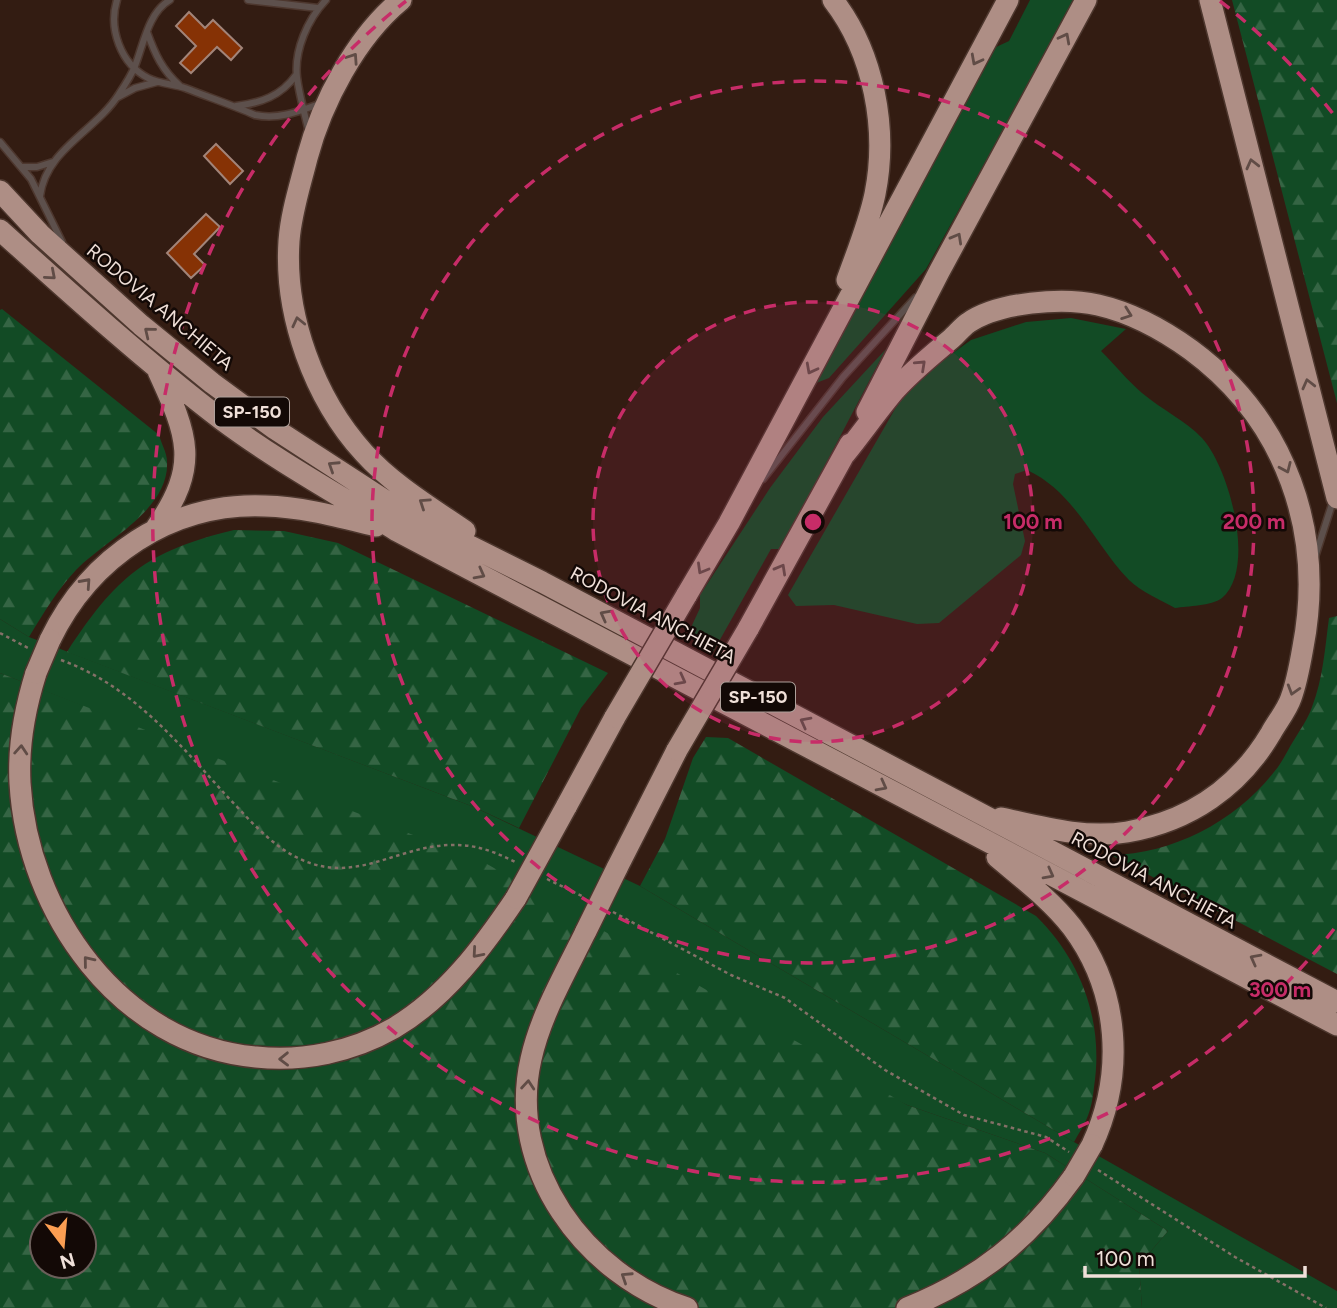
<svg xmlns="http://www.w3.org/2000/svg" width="1337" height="1308" font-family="Figtree,sans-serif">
  <defs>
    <pattern id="forest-firs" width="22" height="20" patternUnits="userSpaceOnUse" patternTransform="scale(1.75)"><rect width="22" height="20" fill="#124b25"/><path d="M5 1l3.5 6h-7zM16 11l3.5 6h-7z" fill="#356544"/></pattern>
  </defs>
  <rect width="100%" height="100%" fill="#331c12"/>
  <path fill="#124b25" d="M1030 0H1075L926 269 829 378 811 385 994 48 1009 41Z
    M1071 318 1126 329 1101 351C1115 365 1128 381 1142 393 1161 409 1186 421 1202 438 1229 467 1257 569 1222 598 1211 606 1188 606 1175 608 1161 600 1141 592 1129 580 1094 544 1075 492 1027 470L1015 474 1013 484 1025 541 1021 555 939 623 917 624 834 605 796 606 788 595 899 402 928 371 971 340 1026 322Z
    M886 349 781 549H771L713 652 687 636 700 608V595L770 488 823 417Z
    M0 619 29 637 474 807 640 886 1074 1142 1337 1291V1308H1142L1139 1265 1168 1231 1045 1153 907 1105 145 731 0 673Z"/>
  <path fill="url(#forest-firs)" fill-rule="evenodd" d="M1232 0H1337V403Z
    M2 309 159 435C161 443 167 453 167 461 170 510 105 540 76 570 57 590 43 614 29 637L0 619V310Z
    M234 530 284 531 338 543 608 673 581 708 519 828 474 807 67 652C116 577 146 551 234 530Z
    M1337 616V974L1111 855C1173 854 1236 821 1274 772 1282 763 1287 751 1294 740 1300 730 1308 719 1312 707 1323 679 1325 648 1329 618Z
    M0 673 487 864 907 1105 1045 1153 1168 1231 1139 1265 1142 1308H0ZM42 1224H84V1266H42Z
    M706 737 728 738 1036 916C1082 961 1104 1023 1094 1087 1093 1097 1091 1109 1087 1118 1084 1126 1078 1134 1074 1142L640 886 665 839 693 758Z"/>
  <path fill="#863205" stroke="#a28479" stroke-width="2" d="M189 12 205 28 213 20 242 48 231 60 217 47 191 73 180 63 196 46 176 26Z
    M216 144 243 171 230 184 204 156Z
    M206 214 220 227 194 254 205 265 191 278 167 253Z"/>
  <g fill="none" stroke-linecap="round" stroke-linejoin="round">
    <defs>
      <path id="lane" d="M117 0C108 29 121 64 148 78 160 84 173 84 185 88 208 97 232 105 255 115 279 120 300 111 322 103
        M248 0 318 8
        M147 32C155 54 162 70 180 86
        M118 97 135 88 157 82
        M236 106C261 103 281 96 296 75
        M309 133C305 114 299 95 297 77 294 50 308 19 326 0
        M0 142 31 179 62 242
        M23 167H37L53 162
        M40 196C46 149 96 131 119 94 125 85 131 76 135 66 144 43 148 13 170 0
        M763 479 843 377 916 297
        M1315 557 1333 501"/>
      <path id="highway" d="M401 0C356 37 322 102 307 158 300 186 291 213 289 241 284 315 314 398 364 453 392 484 430 507 465 531
        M833 0C874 53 888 129 875 194 869 223 857 252 847 280
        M1210 0 1337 498
        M0 191 40 234 141 325 212 383 275 429 406 514 542 582 1337 1002
        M0 230C72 295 145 361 222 420 277 461 339 495 397 531L1337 1025
        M867 412 939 272 1086 0
        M845 454C862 433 878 410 895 390 912 371 932 355 951 339 957 334 962 327 968 323 998 302 1063 297 1098 305 1133 313 1162 329 1191 350 1286 420 1325 532 1303 647 1300 664 1297 682 1291 698 1287 710 1277 722 1271 733 1239 787 1190 821 1127 832 1085 839 1042 827 1001 818
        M156 528C200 465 188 436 158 371
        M686 596 729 523 1008 0
        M748 629 850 444
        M50 640C90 557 171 502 265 506 303 507 339 517 376 526
        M36 673C25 708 18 746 20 783 27 912 120 1045 256 1057 303 1062 352 1052 394 1028 446 997 483 947 516 898
        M566 807 615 717
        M997 857C1023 879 1051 900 1072 927 1120 991 1125 1074 1092 1145
        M617 868 677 750
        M586 931C566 972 541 1014 531 1059 506 1168 585 1275 687 1308
        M907 1308C979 1279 1029 1239 1074 1176"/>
    </defs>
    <use href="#lane" stroke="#4d372e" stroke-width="9"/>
    <use href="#highway" stroke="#4d372e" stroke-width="24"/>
    <path stroke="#847067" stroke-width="2.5" stroke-dasharray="3.5 3.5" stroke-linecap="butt" d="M0 633 28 648
      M61 660C130 685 176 740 224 793 246 816 271 846 300 859 356 885 396 846 451 845 475 844 496 852 517 863
      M547 879 582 896
      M613 912 731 975 785 998 885 1070 964 1115 1046 1137 1069 1152
      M1098 1170 1235 1257 1326 1308"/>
    <use href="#lane" stroke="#5d504c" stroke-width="6"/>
    <use href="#highway" stroke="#ae8e85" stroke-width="21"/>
    <defs>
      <path id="highway-bridge" d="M36 673 50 640
        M615 717 686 596
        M677 750 748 629
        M516 898 566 807
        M586 931 617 868
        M1074 1176 1092 1145"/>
    </defs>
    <use href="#highway-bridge" stroke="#4d372e" stroke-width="24" stroke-linecap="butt"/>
    <use href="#highway-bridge" stroke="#ae8e85" stroke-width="21"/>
  </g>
  <defs><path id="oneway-chevron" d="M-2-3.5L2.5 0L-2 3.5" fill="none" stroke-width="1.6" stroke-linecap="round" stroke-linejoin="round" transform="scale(1.75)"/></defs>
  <g stroke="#604c46">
    <use href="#oneway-chevron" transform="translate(1065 38) rotate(-62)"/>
    <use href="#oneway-chevron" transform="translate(353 58) rotate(-56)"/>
    <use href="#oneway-chevron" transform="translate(976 60) rotate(118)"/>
    <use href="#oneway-chevron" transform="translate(1252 164) rotate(-104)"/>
    <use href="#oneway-chevron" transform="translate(957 238) rotate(-61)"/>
    <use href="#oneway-chevron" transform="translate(51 275) rotate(41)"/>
    <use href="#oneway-chevron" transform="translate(1127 314) rotate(20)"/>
    <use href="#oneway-chevron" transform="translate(298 322) rotate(-103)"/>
    <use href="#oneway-chevron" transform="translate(149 332) rotate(-141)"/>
    <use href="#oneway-chevron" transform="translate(921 365) rotate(-43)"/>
    <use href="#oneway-chevron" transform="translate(811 369) rotate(118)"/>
    <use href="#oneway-chevron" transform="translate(1308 384) rotate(-104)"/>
    <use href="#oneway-chevron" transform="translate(333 466) rotate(-147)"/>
    <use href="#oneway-chevron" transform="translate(1286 468) rotate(66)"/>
    <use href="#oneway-chevron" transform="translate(424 503) rotate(-146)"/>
    <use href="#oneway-chevron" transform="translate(702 569) rotate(120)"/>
    <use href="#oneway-chevron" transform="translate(781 569) rotate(-61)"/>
    <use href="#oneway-chevron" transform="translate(480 574) rotate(28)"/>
    <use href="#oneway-chevron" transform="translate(86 583) rotate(-48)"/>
    <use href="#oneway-chevron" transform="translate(605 615) rotate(-152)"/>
    <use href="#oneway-chevron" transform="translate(681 680) rotate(28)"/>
    <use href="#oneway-chevron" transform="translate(1293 690) rotate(107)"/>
    <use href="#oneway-chevron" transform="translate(805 722) rotate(-152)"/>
    <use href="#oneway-chevron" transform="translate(21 750) rotate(-86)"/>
    <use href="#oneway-chevron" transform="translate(882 786) rotate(28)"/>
    <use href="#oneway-chevron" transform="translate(1049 874) rotate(28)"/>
    <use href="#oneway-chevron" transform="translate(477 953) rotate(131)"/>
    <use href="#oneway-chevron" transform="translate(1255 959) rotate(-152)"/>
    <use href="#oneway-chevron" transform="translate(88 961) rotate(-129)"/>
    <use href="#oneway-chevron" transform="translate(284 1059) rotate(179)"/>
    <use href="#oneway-chevron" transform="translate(528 1085) rotate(-85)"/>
    <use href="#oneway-chevron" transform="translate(626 1277) rotate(-147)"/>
  </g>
  <circle cx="813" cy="522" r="220" fill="#c72c68" fill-opacity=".12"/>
  <g fill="none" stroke="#c72c68" stroke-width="3.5" stroke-dasharray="12 9">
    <circle cx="813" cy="522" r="220"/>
    <circle cx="813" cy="522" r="441"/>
    <path d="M1334 929A661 661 0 1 1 406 1M1220 1A661 661 0 0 1 1334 115"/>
  </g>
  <g text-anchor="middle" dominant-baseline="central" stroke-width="5" stroke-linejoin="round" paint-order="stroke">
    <g fill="#130906" stroke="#aea09a" stroke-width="2">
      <rect x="215" y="397.5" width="74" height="29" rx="5"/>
      <rect x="721" y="682.5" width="74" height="29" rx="5"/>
    </g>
    <g font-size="18" font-weight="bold" fill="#f0e0d9">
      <text x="252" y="412">SP-150</text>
      <text x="758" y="697">SP-150</text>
    </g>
    <g font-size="19" fill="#f0e0d9" stroke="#130906">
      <text transform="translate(160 307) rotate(40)">RODOVIA ANCHIETA</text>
      <text transform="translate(653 615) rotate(28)">RODOVIA ANCHIETA</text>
      <text transform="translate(1154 880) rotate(28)">RODOVIA ANCHIETA</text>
    </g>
  </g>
  <circle cx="813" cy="522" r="10" fill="#c72c68" stroke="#130906" stroke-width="3.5"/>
  <g font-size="21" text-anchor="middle" font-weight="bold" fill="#c72c68" stroke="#130906" stroke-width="5" stroke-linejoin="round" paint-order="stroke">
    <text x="1033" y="529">100 m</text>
    <text x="1254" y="529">200 m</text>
    <text x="1280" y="997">300 m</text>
  </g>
  <g transform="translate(63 1245) rotate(164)"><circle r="33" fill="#130906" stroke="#6b5f5a" stroke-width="2"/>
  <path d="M0-5L12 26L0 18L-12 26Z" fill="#fb9e52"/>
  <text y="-10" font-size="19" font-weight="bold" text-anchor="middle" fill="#f0e0d9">N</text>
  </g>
  <path d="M1085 1266v10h220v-10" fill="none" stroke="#f0e0d9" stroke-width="3.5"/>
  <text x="1096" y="1266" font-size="21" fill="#f0e0d9" stroke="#130906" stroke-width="5" paint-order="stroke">100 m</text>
</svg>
